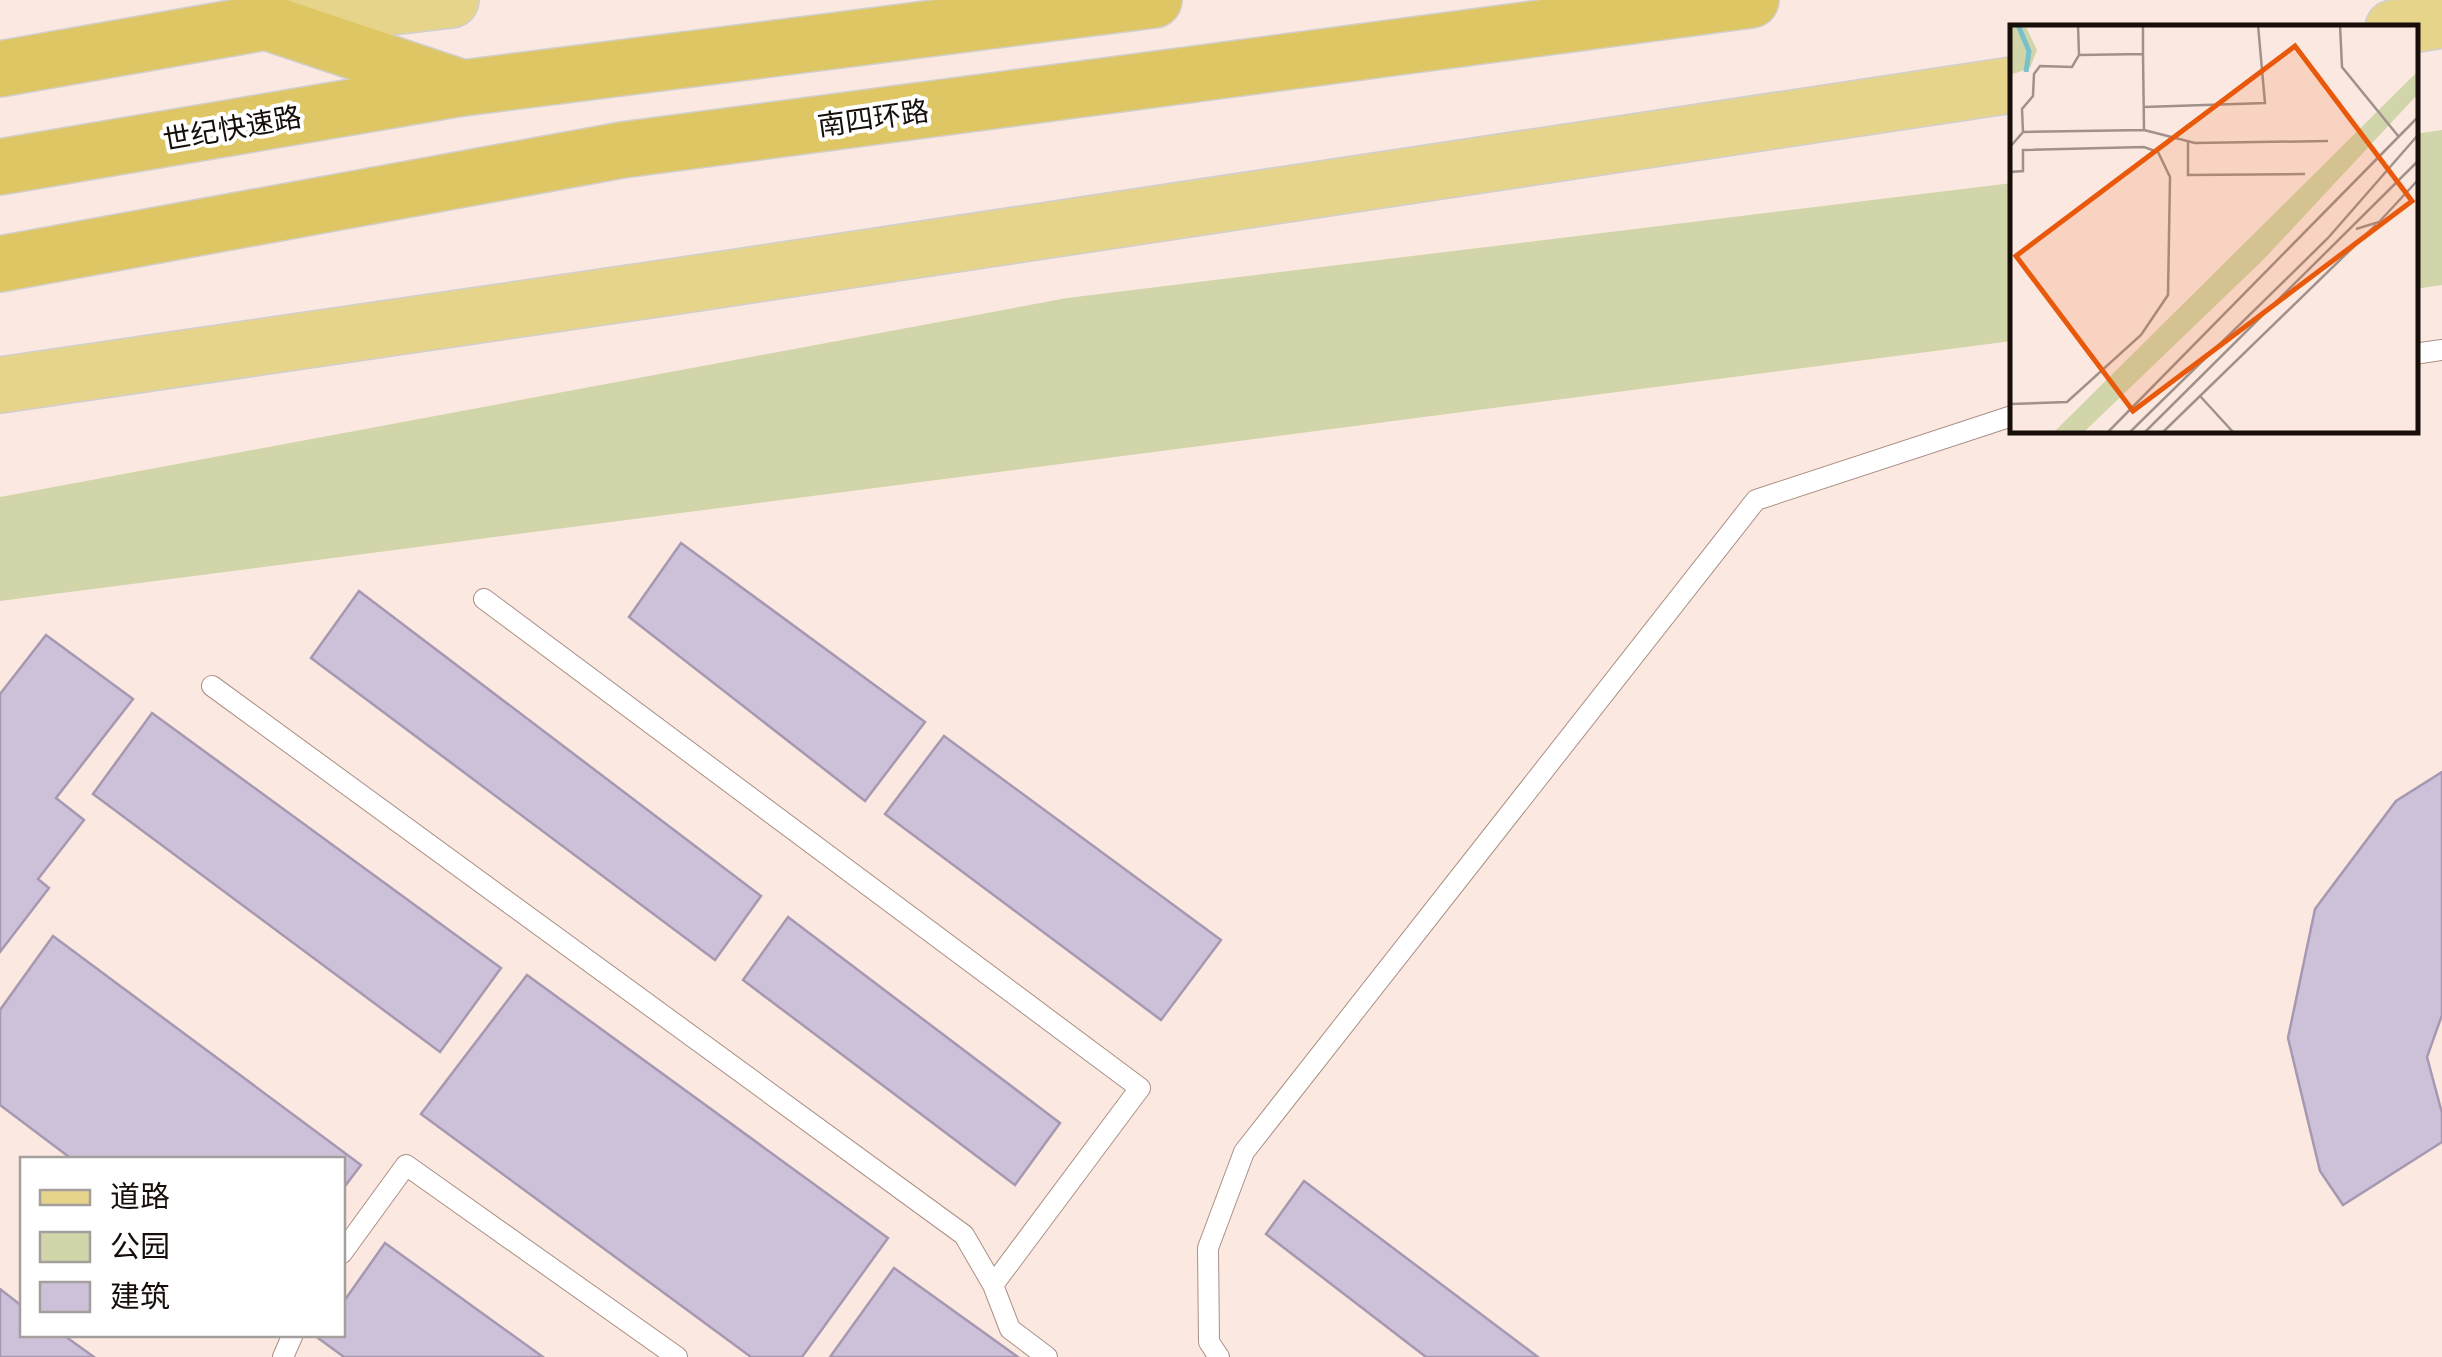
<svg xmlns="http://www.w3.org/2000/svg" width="2442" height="1357" font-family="Manrope,'Noto Sans SC',sans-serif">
  <rect width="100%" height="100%" fill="#fbe9e1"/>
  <path fill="#d1d5a9" d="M2442 130V285L2415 289V134Z
    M2012 183V341L0 601V497L1067 298Z"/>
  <path fill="#cdc0d9" stroke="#a698b1" stroke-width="2.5" d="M681 543 925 722 865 801 629 617Z
    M359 591 761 896 715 960 311 658Z
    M46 635 133 699 56 798 84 820 38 879 49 888 0 952V694Z
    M152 713 501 968 440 1052 93 794Z
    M944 736 1221 940 1161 1020 885 814Z
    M2442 772V1015L2427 1057 2442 1113V1142L2343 1205 2320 1171 2288 1038 2315 909 2396 801Z
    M788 917 1060 1123 1015 1185 743 980Z
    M53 936 361 1165 342 1190V1160H73L0 1105V1010Z
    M527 975 888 1238 802 1357H751L421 1114Z
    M1304 1181 1538 1357H1426L1266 1234Z
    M385 1243 543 1357H344L318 1338 321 1334H342V1304Z
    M894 1268 1018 1357H830Z
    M0 1289 22 1306V1334H62L94 1357H0Z"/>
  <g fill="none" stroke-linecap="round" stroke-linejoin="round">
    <defs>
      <path id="service" d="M2414 354 2442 350
        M484 599 1140 1088 993 1285
        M212 686 964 1235 993 1285 1010 1329 1047 1357
        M342 1253 406 1165 677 1357
        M283 1357 293 1334
        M1219 1357 1209 1342 1208 1248 1244 1152 1756 500 2012 416"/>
      <path id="primary" d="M266 22 451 0
        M2393 28 2442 20
        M0 385 684 285 2012 85"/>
      <path id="trunk" d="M0 69 266 22 457 86
        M0 167 463 88 1154 0
        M0 264 622 150 1751 0"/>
    </defs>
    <use href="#service" stroke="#ab8f84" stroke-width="22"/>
    <use href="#primary" stroke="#d1cfce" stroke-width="58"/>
    <use href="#trunk" stroke="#d1cfce" stroke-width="58"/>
    <use href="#service" stroke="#fff" stroke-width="20"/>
    <use href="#primary" stroke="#e7d48b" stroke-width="55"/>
    <use href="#trunk" stroke="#dfc664" stroke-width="55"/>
  </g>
  <g text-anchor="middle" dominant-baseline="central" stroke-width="8" stroke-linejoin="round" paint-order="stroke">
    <g font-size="28" fill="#170e09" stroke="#fff">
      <text transform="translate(873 117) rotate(-8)">南四环路</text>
      <text transform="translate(232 127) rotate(-10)">世纪快速路</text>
    </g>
  </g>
  <g transform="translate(2010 25)">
    <rect width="408" height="408" fill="#fbe9e1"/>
    <path d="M0 0H15L27 25 20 43 0 50ZM407 47V70L254 234 74 407H44Z" fill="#d1d5a9"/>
    <path fill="none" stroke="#78c1ca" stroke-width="5" d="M8 0 19 26 16 47"/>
    <path fill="none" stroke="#a0918b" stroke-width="2.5" d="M330 0 332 42 389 112M69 30 133 29V0M134 82 255 78 248 0M134 105 185 118 318 116M13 107 134 105 133 29M178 115V150L295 149M0 122 13 107 12 84 23 71 24 49 30 41 62 42 69 30 68 0M0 147 13 146V125L134 122 148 127 160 152 158 270 131 310 57 377 0 379M346 204 369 197 408 155M190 371 223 407M98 407 408 92M120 407 318 213 408 110M135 407 408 136M153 407 366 200"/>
    <path fill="#e8590c" fill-opacity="0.15" stroke="#e8590c" stroke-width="5" d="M285 21 402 176 123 386 6 231Z"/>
    <rect width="408" height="408" fill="none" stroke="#170e09" stroke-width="5"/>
  </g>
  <rect x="20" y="1157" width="325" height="180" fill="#ffffff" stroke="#a29f9d" stroke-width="2.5"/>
  <rect x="40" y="1190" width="50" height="15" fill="#e7d48b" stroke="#a29f9d" stroke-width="2.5"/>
  <text x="110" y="1207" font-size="30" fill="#170e09">道路</text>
  <rect x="40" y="1232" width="50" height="30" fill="#d1d5a9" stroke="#a29f9d" stroke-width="2.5"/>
  <text x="110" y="1257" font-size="30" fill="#170e09">公园</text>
  <rect x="40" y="1282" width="50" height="30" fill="#cdc0d9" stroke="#a29f9d" stroke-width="2.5"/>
  <text x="110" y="1307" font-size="30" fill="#170e09">建筑</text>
</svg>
